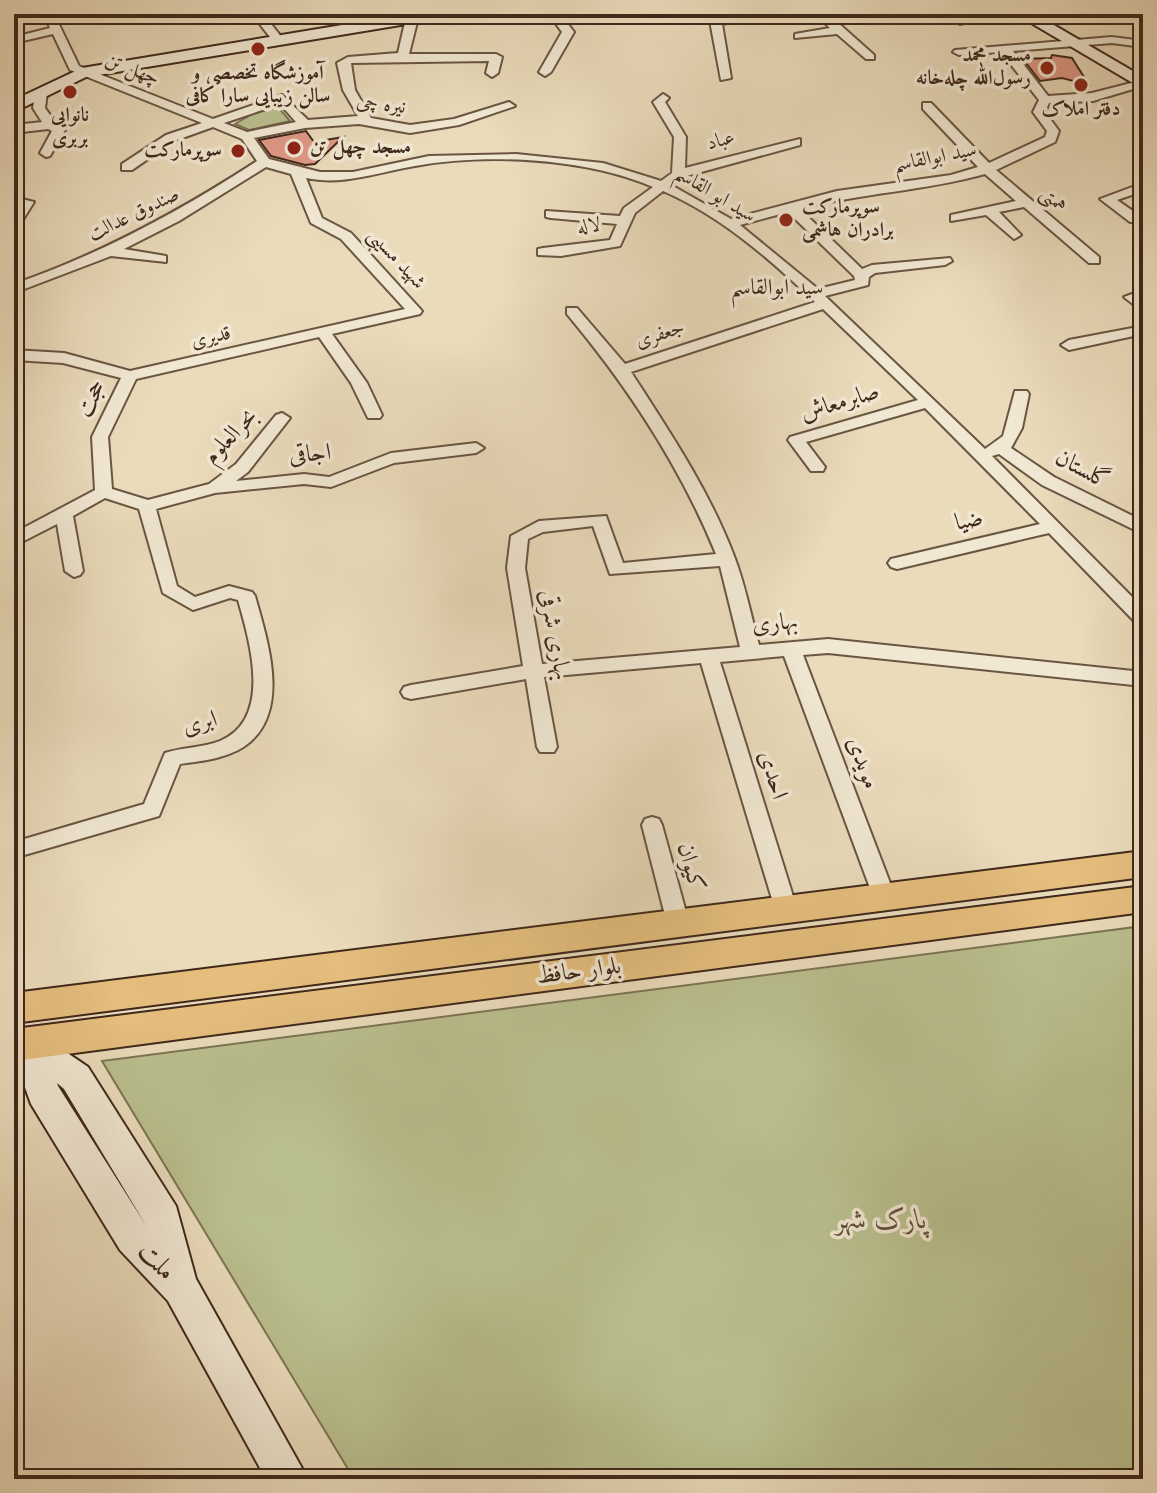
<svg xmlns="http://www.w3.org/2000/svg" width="1157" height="1493" font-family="'Old Standard TT',Amiri,serif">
  <rect width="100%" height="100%" fill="#eadbbb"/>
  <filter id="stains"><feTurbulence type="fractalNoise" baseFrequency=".0025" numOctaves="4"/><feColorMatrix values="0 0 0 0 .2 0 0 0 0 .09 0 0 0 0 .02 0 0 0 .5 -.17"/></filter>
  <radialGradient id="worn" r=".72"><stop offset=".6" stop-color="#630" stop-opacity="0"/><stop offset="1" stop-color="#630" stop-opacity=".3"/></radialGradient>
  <path fill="#babf8e" stroke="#7c7454" stroke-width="2" d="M278 107 290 121 249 130 235 124 254 113Z
    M1143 926V1479H354L102 1061Z"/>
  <path fill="#df9886" stroke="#3f281b" stroke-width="2" d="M1052 55 1072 58 1089 85 1062 78 1040 81 1023 59 1051 58Z
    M306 131 314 142 343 137 315 164 305 165 271 156 259 140Z"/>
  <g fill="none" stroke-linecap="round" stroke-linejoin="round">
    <defs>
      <path id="street" d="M44 14H54L79 66 213 119 282 95 308 120 358 116 343 90 337 63 348 57 398 53 406 18 412 15 418 18 409 54H496L502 57 498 73 492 77 486 73 489 61 351 63 355 90 371 118 410 125 454 119 509 102 515 106 459 125 410 133 359 124 305 128 254 138 269 159 320 172H353L429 156 516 154 603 163 661 181 672 173 674 137 653 102 663 94 669 98 665 102 686 137 685 168 800 139V145L683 177 671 185 731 219 837 191 951 175 978 167 923 109V103H931L989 163 1045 137 1047 131 1033 112 1039 100 1001 52 959 55 953 52 955 50 1112 37 1143 41V47L1112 43 1013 51 1048 96 1092 93 1143 80V86L1093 101 1049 103 1045 112 1059 131 1055 142 996 170 1099 257V263H1089L1024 207 999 212 1021 235 1014 239 986 215 951 221V215L1016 201 985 174C924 191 861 193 800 209L862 269 872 265 950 258 952 261 945 265 875 273 869 277 868 285 825 296 985 449 1003 436 1015 391H1027L1029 394 1022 428 1011 448 1054 477 1143 521V534L1042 485 999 454 992 456 1143 608V625L1136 623 1049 533 897 569 891 567 888 563 891 559 1040 524 925 408 806 442 825 467 823 471H811L788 440 790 437 918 400 823 309 631 372C669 431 709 490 734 556 745 584 751 616 759 645L828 639 1143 672V686L828 653 803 655 895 896 892 902 884 905 876 902 873 896 784 656 720 662 797 909 794 915 786 918 778 915 775 909 701 663 544 677 557 747 554 752H540L537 747 526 679 411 699 404 697 401 692 404 687 411 685 523 666 507 568 511 536 539 521 606 516 623 563 716 554C680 466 628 387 567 314V308H577L625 364 815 302C771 260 721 216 663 191L635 213 620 246 561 256 538 255V249L543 248 610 240 617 224 551 218 546 217V211L620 216 624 208 653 187C586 158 486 153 415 166 378 172 344 186 306 178L322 218 351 233 422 311 420 314 332 334 367 383 382 415 380 418H368L351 383 319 337 136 379 108 437 112 489 148 500 209 484 236 464 276 415 282 413 290 418 248 472 236 481 304 474 329 477 391 453 476 443 484 448 476 453 394 463 331 487 304 484 215 493 156 509 177 586 195 597 229 586 252 592 255 596C267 639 290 707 250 742 232 758 202 761 180 764L159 816 14 858V842L144 804 165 753C183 747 202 748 220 741 273 719 250 642 238 600L230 598 193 610 163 593 139 509 105 498 73 516 83 571 80 575 74 577 65 571 57 524 14 546V533L95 490 92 437 121 378 63 363 14 360V350L64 353 130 371 405 309 341 239 311 223 291 174 266 167 179 221 124 249 166 256V262L111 256 14 293V284C101 254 180 211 257 161L242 139 213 127 174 141 132 170H122V164L166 135 202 123 70 70 53 34 14 43V37L50 28ZM280 104 296 122 247 132 224 123ZM788 212 854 276 855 280 818 289 740 225ZM593 526 610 574 720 566 740 647 542 664 525 568 528 539 543 532Z
        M252 14H263L283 39 281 41H273Z
        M549 14H560L574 32 551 72 545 76 539 72 562 32Z
        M744 14H774L722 24 731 78 721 80 710 21Z
        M816 14H828L874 55V59H866L837 34 795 38V34L830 28Z
        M976 14H995L960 24 954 21Z
        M41 89 47 93 45 108 55 122 65 130 50 156 46 157 40 153 52 131 48 129 14 133V125L42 122 33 108 35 93Z
        M1143 183V191L1117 200 1140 216V222H1130L1100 199Z
        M22 199 34 202 19 226 14 227V212Z
        M1143 290V312L1124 297Z
        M1143 326V334L1069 350 1061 345 1069 340Z
        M652 817 659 819 662 825 689 923 686 929 678 932 670 929 667 923 642 825 645 819Z"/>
      <path id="secondary" d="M409 14H445L437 19 86 77 14 112V100L82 68Z
        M1016 14H1035L1143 77V89Z
        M26 1028 38 1033 88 1067 176 1206 196 1279 308 1479H266L168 1301 120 1250 31 1104 14 1057V1033ZM57 1083 64 1089 147 1227 58 1086Z"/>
      <path id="primary" d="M1143 851V877L14 1023V993Z
        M1143 886V912L14 1061V1029Z"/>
    </defs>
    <use href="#street" stroke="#6a5543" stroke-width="4"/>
    <use href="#secondary" stroke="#3f281b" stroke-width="4"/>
    <use href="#primary" stroke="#3f281b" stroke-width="4"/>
    <use href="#street" fill="#f1e8d3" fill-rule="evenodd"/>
    <use href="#secondary" fill="#f1e8d3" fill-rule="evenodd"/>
    <use href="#primary" fill="#e5be7e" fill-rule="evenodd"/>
  </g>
  <g fill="#8f2418" stroke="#f1e8d3" stroke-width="3">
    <circle cx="258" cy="49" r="8"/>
    <circle cx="1047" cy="68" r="8"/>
    <circle cx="1081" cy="85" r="8"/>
    <circle cx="70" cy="92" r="8"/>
    <circle cx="294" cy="148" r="8"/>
    <circle cx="238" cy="151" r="8"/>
    <circle cx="786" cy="220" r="8"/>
  </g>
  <g text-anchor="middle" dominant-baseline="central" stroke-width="7" stroke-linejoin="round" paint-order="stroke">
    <g font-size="20" font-weight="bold" fill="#3f281b" stroke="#f1e8d3">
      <text x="1031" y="56" text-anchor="end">مسجد محمد<tspan x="1031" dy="23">رسول‌‌الله چله‌خانه</tspan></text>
      <text x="258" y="74">آموزشگاه تخصصی و<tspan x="258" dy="23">سالن زیبایی سارا کافی</tspan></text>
      <text x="1081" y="110">دفتر املاک</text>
      <text x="70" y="116">نانوایی<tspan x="70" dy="23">بربری</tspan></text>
      <text x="310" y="148" text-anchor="start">مسجد چهل تن</text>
      <text x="222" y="151" text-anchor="end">سوپرمارکت</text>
      <text x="802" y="208" text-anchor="start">سوپرمارکت<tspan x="802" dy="23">برادران هاشمی</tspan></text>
    </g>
    <g font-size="20" fill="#3f281b" stroke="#f1e8d3">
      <text transform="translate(132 70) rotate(21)">چهل تن</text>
      <text transform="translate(381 105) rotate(7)">نیره چی</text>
      <text transform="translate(721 141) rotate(-15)">عباد</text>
      <text transform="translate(935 158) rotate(-11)">سید ابوالقاسم</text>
      <text transform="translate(715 195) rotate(31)">سید ابو القاسم</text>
      <text transform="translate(1053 200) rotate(40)">همتی</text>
      <text transform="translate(134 215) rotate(-26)">صندوق عدالت</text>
      <text transform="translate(589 227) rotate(-9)">لاله</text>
      <text transform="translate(396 259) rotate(47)">شهید مسیبی</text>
      <text transform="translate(660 335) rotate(-18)">جعفری</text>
      <text transform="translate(211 338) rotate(-13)">قدیری</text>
    </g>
    <g font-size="22" fill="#3f281b" stroke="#f1e8d3">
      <text x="777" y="288">سید ابوالقاسم</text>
    </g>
    <g font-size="24" fill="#3f281b" stroke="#f1e8d3">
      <text transform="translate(92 399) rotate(-64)">حجت</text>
      <text transform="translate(840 403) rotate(-17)">صابرمعاش</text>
      <text transform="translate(231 437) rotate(-47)">بحرالعلوم</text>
      <text transform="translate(310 455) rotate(-5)">اجاقی</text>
      <text transform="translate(1082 470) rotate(28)">گلستان</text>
      <text transform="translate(969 521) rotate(-13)">ضیا</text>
      <text transform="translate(775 624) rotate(-5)">بهاری</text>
      <text transform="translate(554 635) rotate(80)">بهاری شرقی</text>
      <text transform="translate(200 724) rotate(-16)">ابری</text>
      <text transform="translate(862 763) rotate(70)">مویدی</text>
      <text transform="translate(772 775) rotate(73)">احدی</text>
      <text transform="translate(690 867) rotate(75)">کیوان</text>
      <text transform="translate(579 972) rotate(-7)">بلوار حافظ</text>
    </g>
    <g font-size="28" font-style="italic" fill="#5e4e38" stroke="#f1e8d3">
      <text x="881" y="1221">پارک شهر</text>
    </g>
    <g font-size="28" fill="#3f281b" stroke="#f1e8d3">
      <text transform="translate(156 1262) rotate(47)">ملت</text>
    </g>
  </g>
  <rect width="1157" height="1493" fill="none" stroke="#eadbbb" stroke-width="48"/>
  <rect x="16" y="16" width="1125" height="1461" fill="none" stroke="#3f281b" stroke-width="4"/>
  <rect x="24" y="24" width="1109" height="1445" fill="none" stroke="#3f281b" stroke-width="2"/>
  <rect width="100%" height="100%" filter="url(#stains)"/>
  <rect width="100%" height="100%" fill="url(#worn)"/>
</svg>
